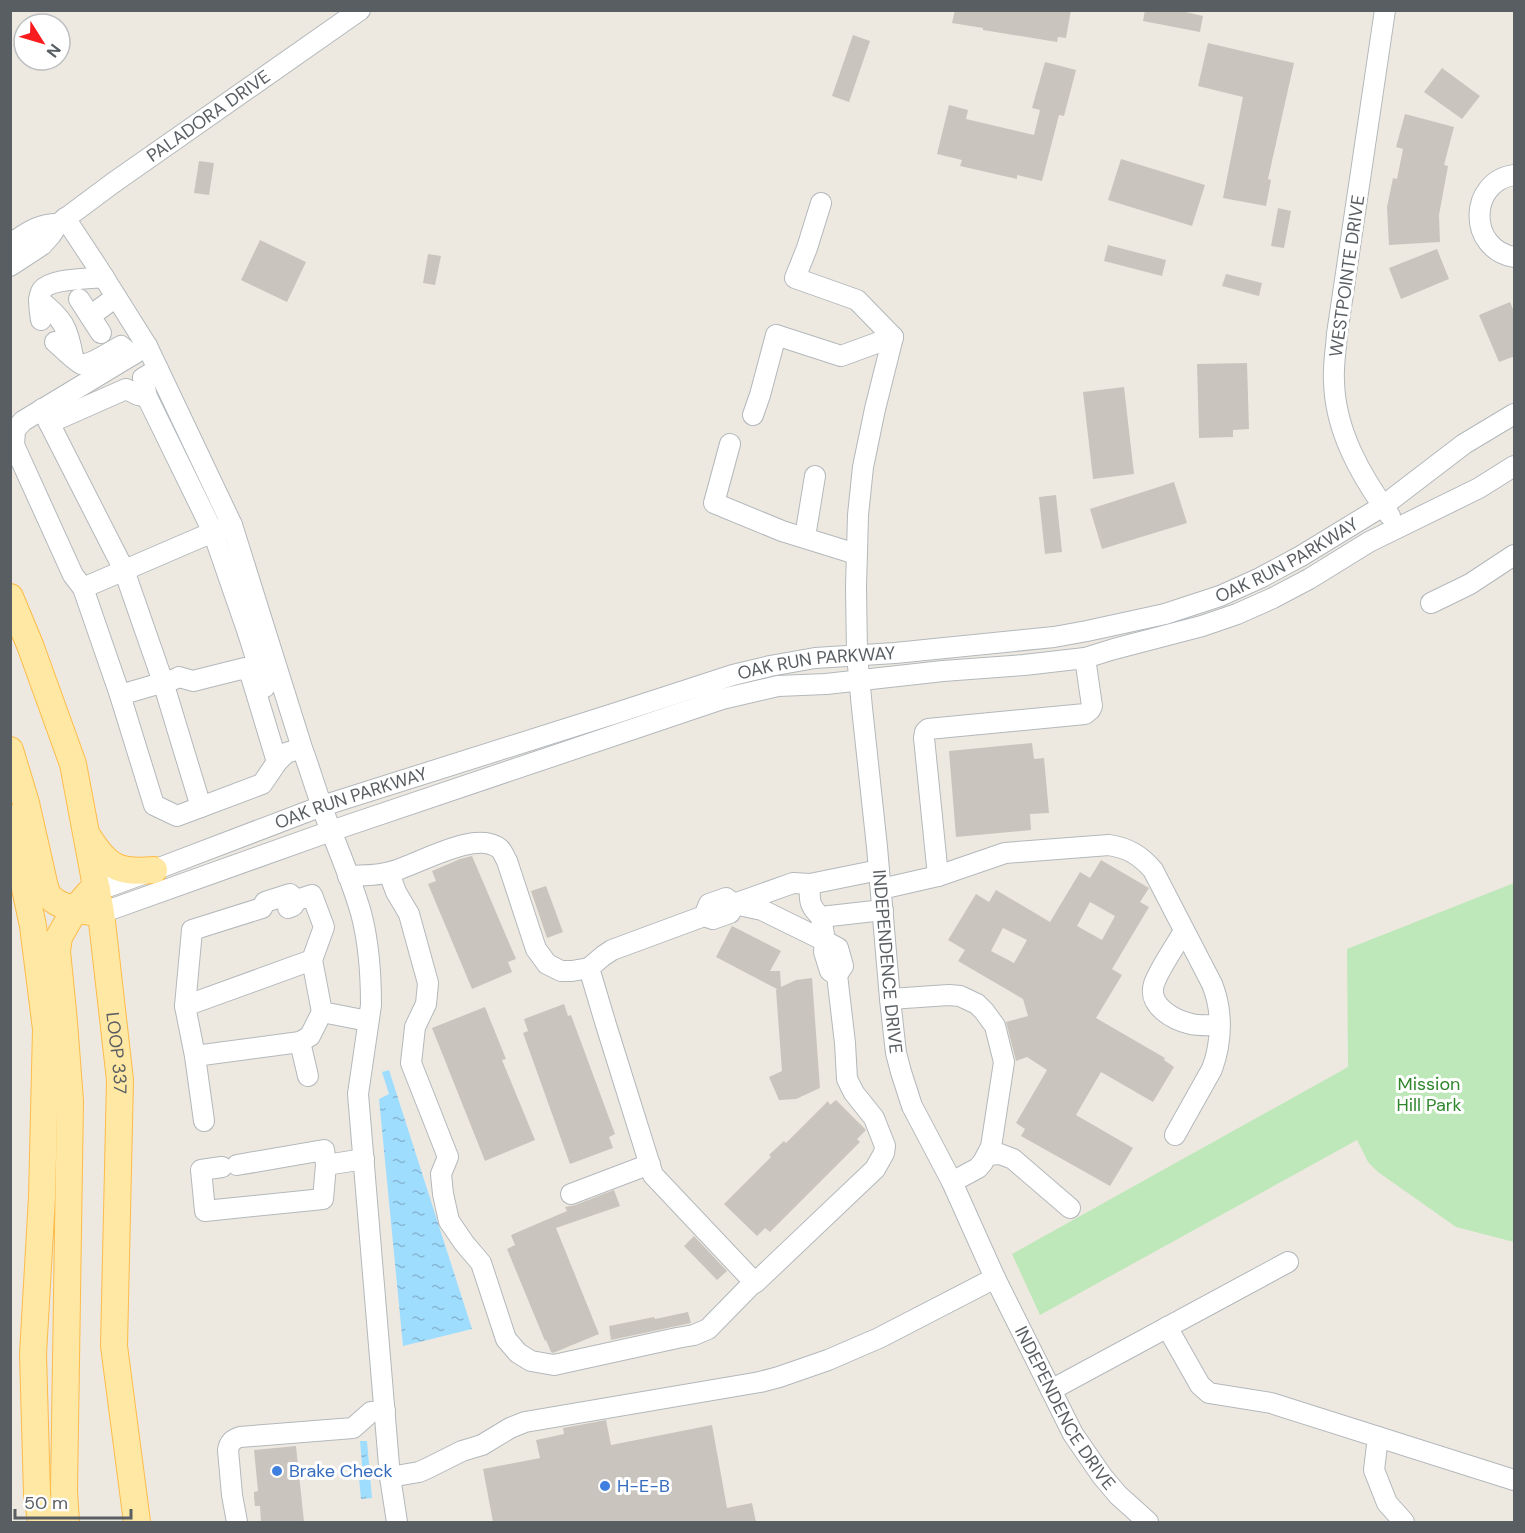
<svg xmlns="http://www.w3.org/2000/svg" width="1525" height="1533" font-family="'DM Sans',sans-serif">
  <defs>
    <pattern id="water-ripples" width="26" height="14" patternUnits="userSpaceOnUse" patternTransform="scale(1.5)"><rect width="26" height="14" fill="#9fddff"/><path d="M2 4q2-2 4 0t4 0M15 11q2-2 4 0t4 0" fill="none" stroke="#85b6d2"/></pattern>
  </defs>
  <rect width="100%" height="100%" fill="#eee9e0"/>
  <path fill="#bee8ba" d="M1514 883V1242L1456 1227 1378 1172 1368 1162 1357 1140 1040 1315 1012 1254 1348 1067 1347 949Z"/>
  <path fill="url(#water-ripples)" d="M389 1070 472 1329 403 1346 379 1099 389 1094 382 1072Z
    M360 1441H367L372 1498 361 1499 359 1478 362 1464Z"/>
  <path fill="#c9c4bd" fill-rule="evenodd" d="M955 10H1071L1066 38 1058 37 1057 42 983 30V28L952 23Z
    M1145 10H1177L1203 16 1200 32 1143 21Z
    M853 35 870 41 849 102 832 96Z
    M1208 43 1294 63 1268 179 1271 180 1266 206 1223 198 1243 97 1198 86Z
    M1045 62 1076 70 1064 116 1059 115 1042 181 1017 175V179L960 166 962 160 937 154 949 105 968 110 966 119 1034 135 1040 110 1032 108Z
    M1442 68 1480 96 1462 119 1424 92Z
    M1405 114 1454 127 1444 165 1448 166 1439 215 1440 242 1389 245 1387 207 1393 178 1397 179 1403 149 1396 147Z
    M1121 159 1205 185 1192 226 1108 200Z
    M199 161 214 163 209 195 194 193Z
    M1278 208 1291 211 1284 248 1271 246Z
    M260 240 306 262 287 302 241 280Z
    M1108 245 1166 260 1162 276 1104 261Z
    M1437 249 1449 279 1401 299 1389 268Z
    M428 254 441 256 435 285 423 283Z
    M1226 274 1262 283 1259 296 1222 286Z
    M1510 302 1515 314V356L1499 362 1479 315Z
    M1247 363 1249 429 1233 430V437L1199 438 1197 364Z
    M1124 387 1134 474 1093 479 1083 392Z
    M1174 482 1187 523 1102 549 1090 509Z
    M1056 495 1062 552 1045 554 1039 497Z
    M1032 743 1034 759 1044 758 1049 813 1030 814 1031 830 956 837 949 751Z
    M472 856 516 959 508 962 512 972 472 989 428 884 436 881 432 871 460 859Z
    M1101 860 1149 888 1140 902 1149 907 1112 969 1122 975 1096 1018 1165 1058 1164 1060 1174 1067 1153 1102 1101 1072 1076 1115 1133 1148 1110 1186 1021 1136 1025 1129 1016 1123 1047 1070 1027 1057 1016 1061 1006 1022 1028 1016 1023 999 958 961 965 950 948 940 976 894 989 902 996 890 1050 922 1080 872 1090 878ZM1090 902 1115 916 1102 940 1077 926ZM1003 928 1027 940 1014 963 991 951Z
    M546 886 563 932 547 938 531 891Z
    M732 926 781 951 770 971H780L781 987 796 980 812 978 820 1088 796 1099 779 1100 769 1077 782 1071 776 990 777 989 716 957Z
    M564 1004 568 1016 571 1015 615 1134 609 1137 613 1148 570 1164 523 1033 528 1031 524 1019Z
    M485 1007 506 1059 502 1060 535 1140 485 1161 432 1028Z
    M836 1100 866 1130 857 1139 860 1142 770 1232 765 1228 757 1236 724 1204 771 1157 769 1155 784 1141 786 1143 828 1101 830 1105Z
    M614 1190 620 1206 556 1228 599 1334 553 1353 551 1352 546 1340 545 1341 507 1249 515 1245 511 1235 567 1211 565 1207 575 1205Z
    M694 1236 727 1271 717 1280 684 1246Z
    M688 1312 691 1323 611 1340 609 1326 654 1317 655 1319Z
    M606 1420 611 1445 712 1425 727 1508 752 1503 756 1522H493L483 1469 540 1458 536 1440 564 1434 563 1428Z
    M296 1446 304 1522H261L260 1506H255L254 1497V1492L258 1491 254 1450Z"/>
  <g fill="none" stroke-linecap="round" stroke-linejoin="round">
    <defs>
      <g id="minor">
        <path d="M1385 10 1337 334C1336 350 1333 365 1334 381 1335 431 1361 476 1390 516"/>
        <path d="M1514 175C1468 182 1468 249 1514 257"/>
        <path d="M821 203 807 248 795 278 857 300 893 337"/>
        <path d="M65 218 98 268 147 346 232 525"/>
        <path d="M10 244C27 233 37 224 58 224"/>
        <path id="s1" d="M10 266 42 245 51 235 58 224 113 183 360 10"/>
        <path d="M79 299 90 316 116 297"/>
        <path d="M39 300C63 318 68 328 73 357"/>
        <path d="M90 316 101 333"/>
        <path d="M41 320C40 311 37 298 42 290 51 278 89 279 104 277"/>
        <path id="s2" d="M893 337 875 409 863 467 858 515 856 587 857 655 862 708 877 847 890 999 896 1053 901 1072 912 1106 952 1182 995 1278 1073 1434 1102 1476 1118 1495 1148 1522"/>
        <path d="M55 342C60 346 77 363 81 364 88 367 113 350 121 346L132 355"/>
        <path d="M147 397 213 532 248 633"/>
        <path d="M42 409 124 570 163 682 201 807"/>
        <path d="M753 415 760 395 776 335 841 356 893 337"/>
        <path d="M49 423 126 389 138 395 147 397 143 378 158 369"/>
        <path d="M730 444 714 503 782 531 856 554"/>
        <path d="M805 537 815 476"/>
        <path d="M83 588 73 575 14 445 15 430 23 421 147 346"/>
        <path d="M1431 603 1470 584 1514 555"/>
        <path d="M260 628 248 633 265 687"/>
        <path d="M179 677 193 681 245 668 251 676 277 762"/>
        <path d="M120 695 175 679"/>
        <path d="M302 748 232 525 213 532 83 588 120 695 154 805 177 816 262 784 277 762 286 753 302 748C312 775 320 804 331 831 342 858 353 885 361 913 369 943 371 975 371 1005L358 1094 390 1477 397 1522"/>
        <path d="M879 870 810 884C809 900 809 906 821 917L883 910"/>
        <path d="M389 873 396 892 409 914 428 983 426 1004 415 1027 411 1063 448 1157 441 1174 443 1194 449 1221 464 1243 481 1263 506 1339 518 1353 531 1361 554 1365 677 1338 694 1335 708 1329 754 1282"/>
        <path d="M348 876C362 875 377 876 390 872 416 866 476 828 500 849 503 852 505 858 507 861L536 949 547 964 561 971H572L589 968"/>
        <path d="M938 876 924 738 925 732 928 729 1085 714 1090 710 1092 706 1085 658"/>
        <path d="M810 884 793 883 734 904 762 910 825 941 821 917"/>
        <path id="s3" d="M97 889 110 886 154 870 322 806 613 714 733 675 770 666 815 658 895 653 1054 637 1087 631 1165 614 1220 596 1260 578 1301 556 1383 506 1464 444 1514 414"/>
        <path d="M881 889 938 876 1005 853 1109 845C1128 848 1140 855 1153 870L1212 984C1223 1011 1222 1042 1212 1069L1175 1135"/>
        <path d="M288 908 293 906 297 900 312 895 324 927 312 960"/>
        <path d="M101 913 331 831 722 699 778 686 826 684 943 671 1024 665 1085 658 1114 649 1202 626 1237 614 1273 598 1309 579 1369 542 1479 488 1514 466"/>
        <path d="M704 916 709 904 726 898 734 904 730 913 713 919 704 916 612 950 603 956 589 968 606 1025 653 1175 755 1283 875 1169 884 1153 885 1146 874 1118 854 1093 847 1079 845 1043 837 975"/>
        <path d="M1184 931C1176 945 1159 969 1154 984 1147 1006 1174 1020 1191 1024 1200 1026 1210 1025 1219 1025"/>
        <path d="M825 941 838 948 843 966 837 975 830 971 824 952Z"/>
        <path d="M890 999 949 995 960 996 977 1004 984 1011 995 1026 1004 1062 991 1147 983 1162 978 1168 952 1182"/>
        <path d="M185 1006 192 930 262 908 265 902 290 894 297 900"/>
        <path d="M322 1012 312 960 185 1006 195 1056 300 1042 310 1036 322 1012 368 1021"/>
        <path d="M300 1042 308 1076"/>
        <path d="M195 1056 204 1121"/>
        <path d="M988 1155 1000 1154 1013 1159 1070 1208"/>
        <path d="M237 1165 324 1150 326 1165"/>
        <path d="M222 1167 201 1170 205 1211 323 1199 326 1165 364 1159"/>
        <path d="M571 1194 650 1164"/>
        <path d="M1167 1327 1200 1385 1209 1393 1271 1403 1514 1480"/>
        <path d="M1051 1390 1288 1262"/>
        <path d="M1378 1437 1374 1470 1387 1503 1404 1522"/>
        <path d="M390 1477 419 1472 426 1469 462 1451 482 1445 510 1428 525 1422 760 1382 779 1377 828 1360 879 1338 995 1278"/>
        <path d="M237 1522 232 1495 228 1450C229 1443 233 1439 240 1437L353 1428 371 1412 385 1411"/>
      </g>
      <g id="major">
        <path id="s4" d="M10 597 30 645 73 764 101 913 120 1080 114 1346 137 1522"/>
        <path d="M10 750 26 803 45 887C46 890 47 893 49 896 57 906 79 911 91 912"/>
        <path d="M10 818 33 926 46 1029 42 1197 33 1354 37 1494 41 1522"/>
        <path d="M89 838C108 868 119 873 154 870"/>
        <path d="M66 1522 64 1491 70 1101 64 1022 57 951 59 937 75 909 89 893 97 889"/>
      </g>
    </defs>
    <use href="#minor" stroke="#b3b8bc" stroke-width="22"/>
    <use href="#major" stroke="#fdbb49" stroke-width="28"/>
    <use href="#minor" stroke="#fff" stroke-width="20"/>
    <use href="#major" stroke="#ffe8a4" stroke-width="26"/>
  </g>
  <g fill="#3f7fe0" stroke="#fff" stroke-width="2">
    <circle cx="277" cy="1471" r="6"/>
    <circle cx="605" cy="1486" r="6"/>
  </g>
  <g text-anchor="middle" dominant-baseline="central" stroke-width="6" stroke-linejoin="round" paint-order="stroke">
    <g font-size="18" fill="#595e63" stroke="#fff">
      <text stroke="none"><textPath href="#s1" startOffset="250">PALADORA DRIVE</textPath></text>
      <text transform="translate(1347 276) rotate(-82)">WESTPOINTE DRIVE</text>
      <text stroke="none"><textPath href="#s3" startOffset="1242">OAK RUN PARKWAY</textPath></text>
      <text stroke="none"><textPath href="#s3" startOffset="756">OAK RUN PARKWAY</textPath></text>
      <text stroke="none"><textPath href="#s3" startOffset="270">OAK RUN PARKWAY</textPath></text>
      <text stroke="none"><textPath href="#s2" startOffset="630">INDEPENDENCE DRIVE</textPath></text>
      <text stroke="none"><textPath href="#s4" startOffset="471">LOOP 337</textPath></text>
      <text stroke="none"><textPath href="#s2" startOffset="1116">INDEPENDENCE DRIVE</textPath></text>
    </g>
    <g font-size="18" fill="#30862d" stroke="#fff">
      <text x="1429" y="1084">Mission<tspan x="1429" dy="21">Hill Park</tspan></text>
    </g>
    <g font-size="18" fill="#366cbe" stroke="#fff" text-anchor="start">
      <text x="289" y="1471">Brake Check</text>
      <text x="617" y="1486">H-E-B</text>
    </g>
  </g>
  <rect width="1525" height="1533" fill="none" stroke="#595e63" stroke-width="24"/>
  <g transform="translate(42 42) rotate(127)"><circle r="28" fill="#ffffff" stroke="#bdbfc1" stroke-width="1.5"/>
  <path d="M0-4.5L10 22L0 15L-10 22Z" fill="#f81c1e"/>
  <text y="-9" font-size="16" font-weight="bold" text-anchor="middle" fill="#595e63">N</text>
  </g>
  <path d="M15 1509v9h116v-9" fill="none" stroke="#595e63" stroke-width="3"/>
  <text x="24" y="1509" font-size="18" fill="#595e63" stroke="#ffffff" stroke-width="4.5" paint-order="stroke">50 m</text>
</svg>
